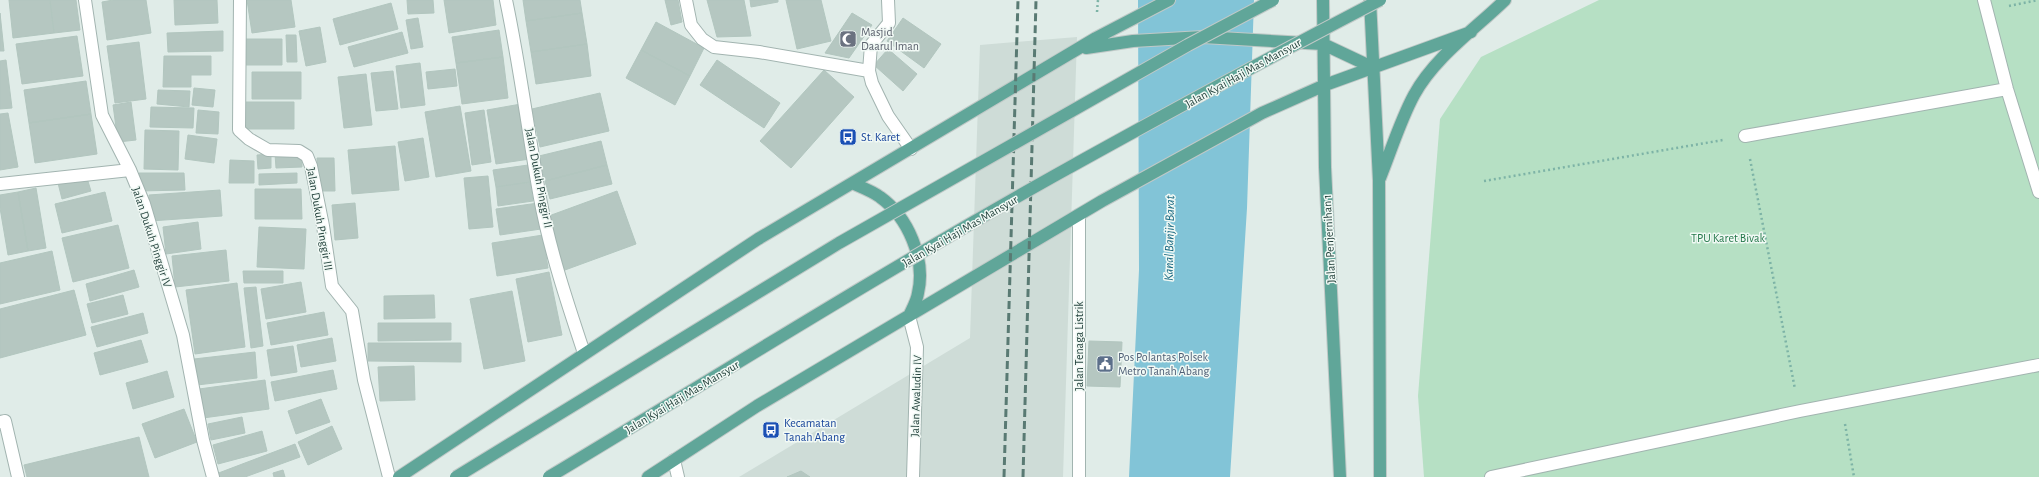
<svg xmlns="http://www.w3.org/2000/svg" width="2039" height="477" font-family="'Alegreya Sans',sans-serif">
  <rect width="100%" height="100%" fill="#e0ece8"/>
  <path fill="#cedcd7" d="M1077 37 1063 477H739L970 338 980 45Z"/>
  <path fill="#b6e0c4" d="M1599 0H2039V477H1424L1418 396 1440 119 1481 57Z"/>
  <path fill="#82c4d7" d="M1138 0H1254L1247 208 1230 477H1129L1139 270Z"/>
  <path fill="#b5c7c1" stroke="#b2c6bf" d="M9 0H50L54 33 13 38Z
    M50 0H76L80 30 54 33Z
    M113 0H146L151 33 107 40 102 2Z
    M174 0H217L218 23 175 25Z
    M247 0H291L295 27 252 33Z
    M407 0H433L434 13 408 14Z
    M444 0H493L496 25 449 33Z
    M523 0H580L582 13 526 21Z
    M665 0H678L682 22 671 25Z
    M707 0H744L751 36 717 37Z
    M750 0H778V2L751 7Z
    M786 0H821L831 41 797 49Z
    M391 3 398 29 340 45 333 19Z
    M0 13 4 51H0Z
    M582 13 587 44 531 52 526 21Z
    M852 13 872 25 849 58 825 53Z
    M418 18 423 47 411 49 406 20Z
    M903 18 941 44 924 68 887 41Z
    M656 22 704 48 690 76 641 50Z
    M320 27 326 62 306 66 299 31Z
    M499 30 503 57 456 63 452 37Z
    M223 31V51L168 52 167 33Z
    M402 32 408 53 354 67 348 47Z
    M286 35H296L297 62H287Z
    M77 36 83 76 22 84 16 44Z
    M243 39H282V65H243Z
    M139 42 146 99 115 103 107 46Z
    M587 44 591 76 536 84 531 52Z
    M888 49 917 74 903 91 874 65Z
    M641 50 690 76 675 105 626 78Z
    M164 56H211V75H191V87H163Z
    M503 57 508 98 462 104 456 63Z
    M6 60 12 108 0 109V61Z
    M717 60 780 103 764 128 700 85Z
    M420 63 425 105 401 108 396 66Z
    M455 69 457 86 428 89 426 72Z
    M824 70 854 97 791 168 760 141Z
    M393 71 398 109 376 111 371 73Z
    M252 72H301V99H252Z
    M366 74 372 125 344 128 338 77Z
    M86 81 91 114 29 123 24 90Z
    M194 88 215 90 213 107 192 105Z
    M158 90 190 91 189 107 157 104Z
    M600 93 609 131 540 147 532 109Z
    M131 102 136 140 118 142 113 105Z
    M242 102H294V129H243Z
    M521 104 530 159 496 164 487 110Z
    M460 106 471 171 436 177 425 112Z
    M151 107 194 108 193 128 150 127Z
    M198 110 219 112 218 134 196 133Z
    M484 110 491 162 472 165 465 113Z
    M8 113 18 167 0 170V114Z
    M91 114 97 154 35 163 29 123Z
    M145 130 179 131 178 170 144 169Z
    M188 135 217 139 214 163 185 159Z
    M423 138 429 177 405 181 398 142Z
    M601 141 607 165 545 181 539 156Z
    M395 146 399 190 352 194 348 150Z
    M302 152V167L276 168 275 154Z
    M271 154V168L258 169 257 155Z
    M317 158H334L335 191H317Z
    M230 160 254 161V183H229Z
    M528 165 530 182 496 187 493 170Z
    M607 165 612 184 550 199 545 181Z
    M139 173H184L185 190 139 191Z
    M297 173V183L259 185V174Z
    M86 175 91 191 62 199 58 183Z
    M488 176 493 227 469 229 464 178Z
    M530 182 533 201 498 206 496 187Z
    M36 188 46 248 28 251 18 192Z
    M255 189H301L302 219H255Z
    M220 190 222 216 150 221 149 195Z
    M617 191 636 244 565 270 546 217Z
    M18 192 28 251 8 255 0 208V195Z
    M105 192 112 221 62 233 55 204Z
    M355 203 358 238 335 240 332 205Z
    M538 203 541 229 500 235 496 209Z
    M198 222 201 249 166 254 163 227Z
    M118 225 129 268 73 282 62 238Z
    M259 227 306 229 304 269 257 267Z
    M543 235 548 268 497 276 492 243Z
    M226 250 229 281 175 287 172 256Z
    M52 251 60 290 0 304V263Z
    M134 270 139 287 90 301 86 284Z
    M243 271H283V283H244Z
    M549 272 562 335 528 342 516 279Z
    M301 282 306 312 266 319 261 289Z
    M237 283 245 347 195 354 186 290Z
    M256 287 263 346 251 348 244 288Z
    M74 290 86 335 0 358V309Z
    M512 291 525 361 484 369 470 299Z
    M123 295 128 314 92 323 87 304Z
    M434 295 435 318 384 319V296Z
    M324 312 328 335 271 345 267 323Z
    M143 313 148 333 97 347 91 327Z
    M378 323H451V340L378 341Z
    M332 338 336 361 301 367 297 345Z
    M141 340 148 362 100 375 94 353Z
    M1089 341 1122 342 1120 387 1087 386Z
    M368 343H461V362L368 361Z
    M293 346 297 372 271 376 267 350Z
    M255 352 257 378 197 385 194 359Z
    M414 366 415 400 380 401 378 367Z
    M333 370 337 389 275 401 271 382Z
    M167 371 174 397 133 409 126 383Z
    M265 380 269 409 203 418 199 389Z
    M321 399 330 422 296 434 288 411Z
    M184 409 197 442 155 458 142 424Z
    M242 417 245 433 211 440 208 424Z
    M332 426 342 449 308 465 298 442Z
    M262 431 267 451 218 464 213 445Z
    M139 437 149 477H27L24 465Z
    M295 444 300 457 245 477H217L216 474Z
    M283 470 285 477H274L273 473Z
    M801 471 810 477H787Z"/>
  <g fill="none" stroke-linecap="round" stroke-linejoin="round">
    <defs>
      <path id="service" d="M1984 0 2007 89 2039 192
        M1745 136 2007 89
        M0 422 5 421 18 477
        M674 460 678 477
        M1491 477 1800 411 2039 365"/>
      <path id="minor" d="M85 0 102 115 130 170 144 204 183 335 203 440 213 477
        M240 0 239 130 249 139 268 150 299 151 307 156 311 166 323 226 332 286 352 311 364 380 389 477
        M506 0C520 66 528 132 540 198 550 251 567 302 584 353
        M686 0 691 25 702 39 714 47 759 52 869 71
        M888 0 889 23 871 45 869 71 872 83 888 116 911 149
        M0 184 130 170
        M1079 215V477
        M909 316 917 347 913 477"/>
      <path id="primary" d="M1323 0 1325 167 1340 477
        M1370 0 1379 181 1380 477
        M1086 48 1133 41 1203 37 1323 44 1374 68
        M1380 178C1391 151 1400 121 1414 95 1435 57 1474 30 1505 0
        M852 183C861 187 872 191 880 197 908 217 926 259 918 293 917 301 912 309 909 316
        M399 477 758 239 1096 38 1169 0
        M648 477 757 406 1102 201 1262 113 1325 85 1471 32"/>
    </defs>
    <use href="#service" stroke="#a2b4b0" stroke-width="14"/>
    <use href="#minor" stroke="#a2b4b0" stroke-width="14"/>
    <use href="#primary" stroke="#c0c9c7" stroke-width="14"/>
    <path stroke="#7db3a6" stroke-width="2.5" stroke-dasharray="2 3" stroke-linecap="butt" d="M2009 6 2038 0
      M1097 12 1098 0
      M1750 159 1795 389
      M1484 181 1723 140
      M1845 424 1854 477"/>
    <use href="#service" stroke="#fff" stroke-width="12"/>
    <use href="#minor" stroke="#fff" stroke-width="12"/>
    <use href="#primary" stroke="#60a699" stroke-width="12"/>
    <path stroke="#597a73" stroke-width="3" stroke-dasharray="8 4" stroke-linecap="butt" d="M1004 477 1018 0
      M1023 477 1036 0"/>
    <defs>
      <path id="primary-bridge" d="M456 477 839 243 1188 45 1273 0
        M549 477C717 376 883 272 1054 176 1162 116 1270 57 1380 0"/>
    </defs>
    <use href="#primary-bridge" stroke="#c0c9c7" stroke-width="14" stroke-linecap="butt"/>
    <use href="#primary-bridge" stroke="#60a699" stroke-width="12"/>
  </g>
  <defs>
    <symbol id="mosque-square" viewBox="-11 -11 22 22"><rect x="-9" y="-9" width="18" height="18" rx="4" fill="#6b7280" stroke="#f1f9f5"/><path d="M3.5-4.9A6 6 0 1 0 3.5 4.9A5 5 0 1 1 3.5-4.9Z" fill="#fff"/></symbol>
    <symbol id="bus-square" viewBox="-11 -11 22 22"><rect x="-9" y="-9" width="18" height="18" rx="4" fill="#1a4fb4" stroke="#f1f9f5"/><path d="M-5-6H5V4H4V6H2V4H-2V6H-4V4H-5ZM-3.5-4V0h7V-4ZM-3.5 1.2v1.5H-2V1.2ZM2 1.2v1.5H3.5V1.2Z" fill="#fff"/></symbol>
    <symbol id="civic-square" viewBox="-11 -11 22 22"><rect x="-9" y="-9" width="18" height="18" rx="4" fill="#5c6f8a" stroke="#f1f9f5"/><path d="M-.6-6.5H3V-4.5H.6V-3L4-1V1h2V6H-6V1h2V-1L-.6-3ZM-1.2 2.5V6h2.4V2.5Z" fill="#fff"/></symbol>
  </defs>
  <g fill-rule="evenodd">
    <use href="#mosque-square" x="838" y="29" width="20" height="20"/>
    <use href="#bus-square" x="838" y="127" width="20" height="20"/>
    <use href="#civic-square" x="1095" y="354" width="20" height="20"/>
    <use href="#bus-square" x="761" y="420" width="20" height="20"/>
  </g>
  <g text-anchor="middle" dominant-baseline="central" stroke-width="3" stroke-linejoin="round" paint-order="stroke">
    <g font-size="12" fill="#5b616d" stroke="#f1f9f5" text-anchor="start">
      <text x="861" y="32">Masjid<tspan x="861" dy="14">Daarul Iman</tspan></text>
    </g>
    <g font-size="12" fill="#1f3e38" stroke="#f1f9f5">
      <text transform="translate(1243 73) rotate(-29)">Jalan Kyai Haji Mas Mansyur</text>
      <text transform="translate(539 178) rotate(79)">Jalan Dukuh Pinggir II</text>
      <text transform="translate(320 219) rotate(80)">Jalan Dukuh Pinggir III</text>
      <text transform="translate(960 231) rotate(-30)">Jalan Kyai Haji Mas Mansyur</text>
      <text transform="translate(152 237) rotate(72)">Jalan Dukuh Pinggir IV</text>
      <text transform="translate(1329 239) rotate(-93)">Jalan Penjernihan 1</text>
      <text transform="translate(1079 346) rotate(-90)">Jalan Tenaga Listrik</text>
      <text transform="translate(916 396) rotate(-88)">Jalan Awaludin IV</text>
      <text transform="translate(682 397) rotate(-31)">Jalan Kyai Haji Mas Mansyur</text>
    </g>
    <g font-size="12" fill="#164399" stroke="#f1f9f5" text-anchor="start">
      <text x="861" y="137">St. Karet</text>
      <text x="784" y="423">Kecamatan<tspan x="784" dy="14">Tanah Abang</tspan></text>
    </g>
    <g font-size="12" fill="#25794b" stroke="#f1f9f5">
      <text x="1728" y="238">TPU Karet Bivak</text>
    </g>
    <g font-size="12" fill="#4e5e75" stroke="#f1f9f5" text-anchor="start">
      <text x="1118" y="357">Pos Polantas Polsek<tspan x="1118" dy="14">Metro Tanah Abang</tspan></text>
    </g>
    <g font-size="13" font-style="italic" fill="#14667f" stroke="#f1f9f5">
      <text transform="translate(1170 238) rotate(-89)">Kanal Banjir Barat</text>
    </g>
  </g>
</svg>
